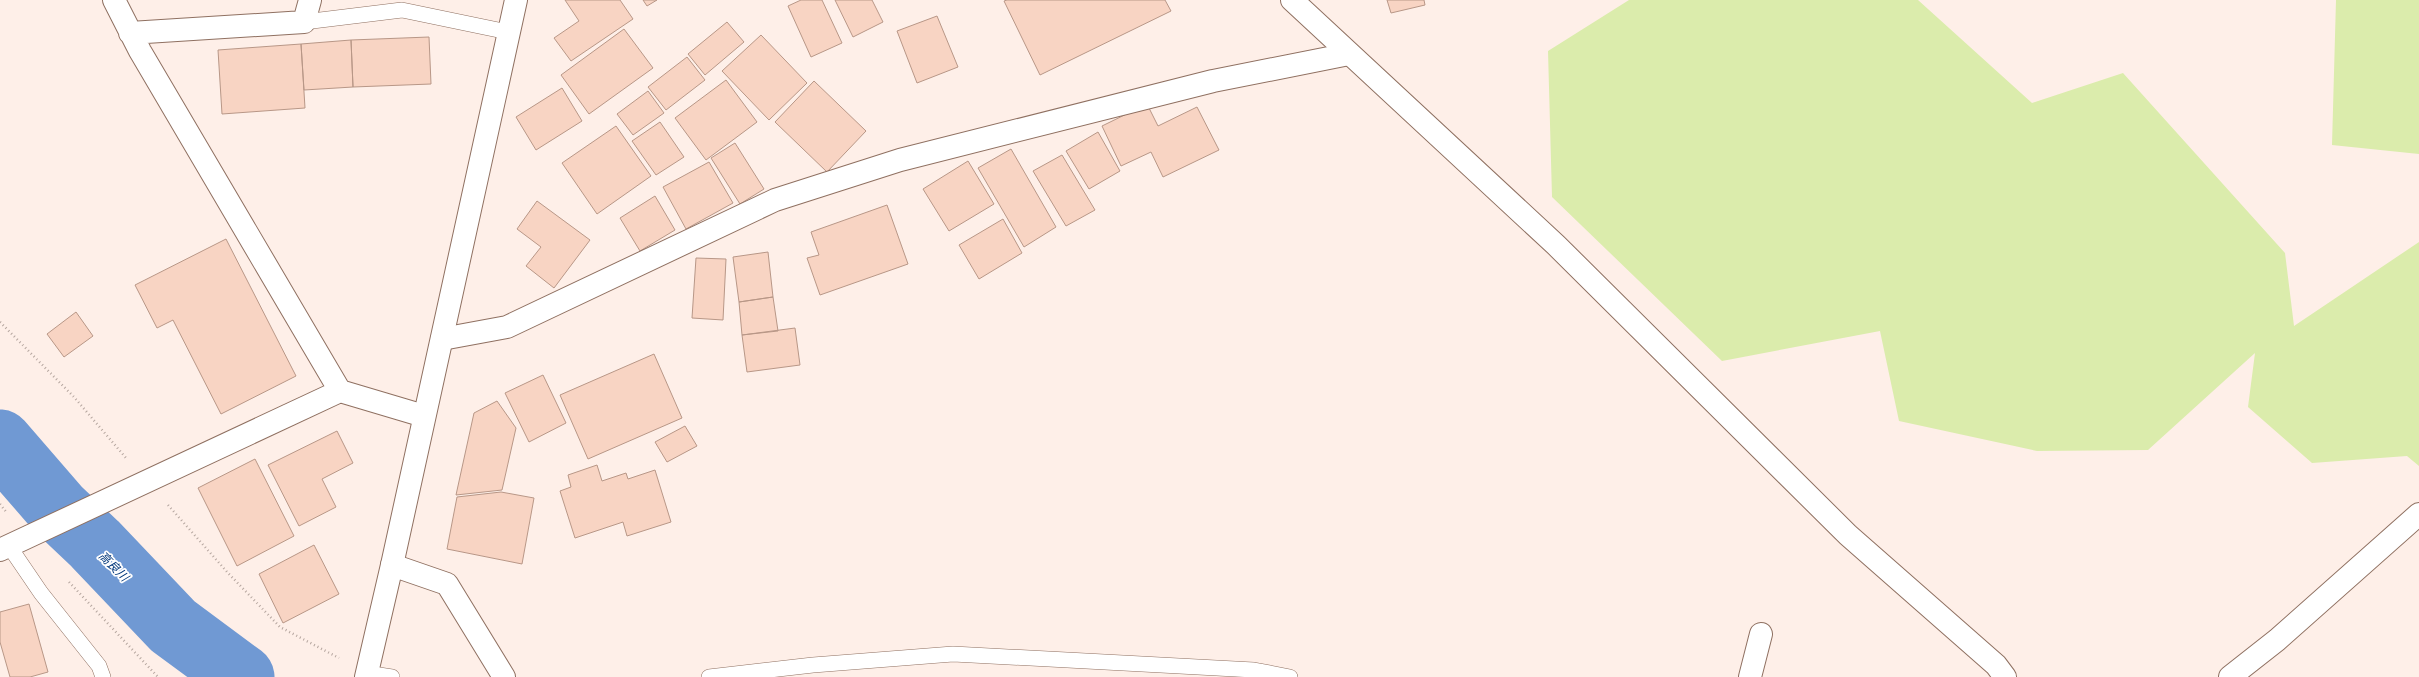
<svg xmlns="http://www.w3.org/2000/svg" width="2419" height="677" font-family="Manrope,'Noto Sans JP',sans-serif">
  <rect width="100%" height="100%" fill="#feefe8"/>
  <path fill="#dbecac" d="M1629 0H1918L2032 103 2123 73 2285 253 2294 326 2419 242V466L2407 456 2312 463 2248 407 2255 353 2148 450 2037 451 1899 421 1880 331 1722 361 1552 197 1548 51Z
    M2336 0H2419V154L2332 145Z"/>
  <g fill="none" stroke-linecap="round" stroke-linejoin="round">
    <path stroke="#7099d3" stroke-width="65" d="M0 442 58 509 95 544 173 626 242 677"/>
  </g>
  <path fill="#f8d4c3" stroke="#b89787" d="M565 0H620L633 19 571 61 554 38 579 21Z
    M643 0H657L647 6Z
    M801 0H822L842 43 811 57 788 6Z
    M835 0H872L883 22 853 37Z
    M1007 0H1165L1171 11 1040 75 1004 1Z
    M1387 0H1424L1425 5 1391 13Z
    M937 16 958 67 917 83 897 31Z
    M727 22 744 42 705 75 688 54Z
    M624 29 653 68 589 114 561 75Z
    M761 35 807 83 769 120 722 71Z
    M429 37 431 84 353 87 351 40Z
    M351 40 353 87 304 90 301 44Z
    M301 44 305 108 222 114 218 50Z
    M687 57 705 80 666 110 648 87Z
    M726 80 757 122 706 160 675 118Z
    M814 81 866 131 827 172 775 122Z
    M562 88 582 121 536 150 516 117Z
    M648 91 664 113 633 135 617 114Z
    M1147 104 1158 126 1197 107 1219 150 1163 177 1151 152 1121 166 1102 126Z
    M660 122 684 157 656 175 632 141Z
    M616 126 651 176 597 214 562 163Z
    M1098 132 1120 171 1089 189 1066 151Z
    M735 143 764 189 740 204 711 158Z
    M1011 149 1056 227 1024 247 978 168Z
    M1062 155 1095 210 1066 226 1033 171Z
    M968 161 994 204 949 231 923 189Z
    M709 162 733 203 686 229 663 187Z
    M655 196 675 230 640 251 620 218Z
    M537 201 590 240 554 288 526 266 541 247 517 229Z
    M887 205 908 264 820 295 807 258 819 255 811 232Z
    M1003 219 1022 253 979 279 959 245Z
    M226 239 296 376 221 414 173 320 157 328 135 285Z
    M768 252 773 297 739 302 733 257Z
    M696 258 726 259 723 320 692 318Z
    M773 297 778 331 742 335 739 302Z
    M76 312 93 336 64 357 47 334Z
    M795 328 800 365 747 372 742 335Z
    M654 354 682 418 588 459 560 395Z
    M543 375 566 423 529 442 505 393Z
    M497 401 516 428 502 490 456 495 474 413Z
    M685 426 697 446 667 462 655 442Z
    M337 431 353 463 322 479 336 507 299 526 268 465Z
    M255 459 294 536 237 566 198 488Z
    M597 465 602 481 626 473 628 479 655 470 671 522 627 536 623 522 575 538 560 491 571 487 568 475Z
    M501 492 534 498 522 564 447 549 457 497Z
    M314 545 339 594 283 623 259 574Z
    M29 604 48 672 30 677H10L0 642V612Z"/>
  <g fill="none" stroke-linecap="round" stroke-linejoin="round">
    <defs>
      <path id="lane" d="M304 22 402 10 508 32
        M9 546 41 593 99 666 103 677
        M366 673 392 677
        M709 677 813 665 953 654 1254 670 1290 677"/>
      <path id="street" d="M114 0 140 51 340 391
        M130 33 304 22 310 0
        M442 339 507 327 775 200 900 160 1213 81 1349 54
        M0 550 340 391 424 416
        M392 565 447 584 504 677
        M1750 677 1761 634
        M2230 677 2277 640 2419 514"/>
      <path id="secondary" d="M1292 0 1556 245 1848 535 1996 665 2005 677
        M366 677 392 565 516 0"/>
    </defs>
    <use href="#lane" stroke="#8f7061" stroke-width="16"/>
    <use href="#street" stroke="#8f7061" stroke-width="24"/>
    <use href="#secondary" stroke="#8f7061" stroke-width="24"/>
    <path stroke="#b5a69f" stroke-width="2.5" stroke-dasharray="1 3" stroke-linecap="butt" d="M0 322 74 397 126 458
      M0 504 7 513
      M168 505 228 573 280 627 339 658
      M69 582 158 677"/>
    <use href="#lane" stroke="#fff" stroke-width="15"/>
    <use href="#street" stroke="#fff" stroke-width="22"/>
    <use href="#secondary" stroke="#fff" stroke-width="22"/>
  </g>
  <g text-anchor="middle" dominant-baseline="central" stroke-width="3.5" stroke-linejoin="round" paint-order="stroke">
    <g font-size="12" font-style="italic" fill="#00367a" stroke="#fff">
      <text transform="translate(114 566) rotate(45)">高良川</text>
    </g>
  </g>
</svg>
